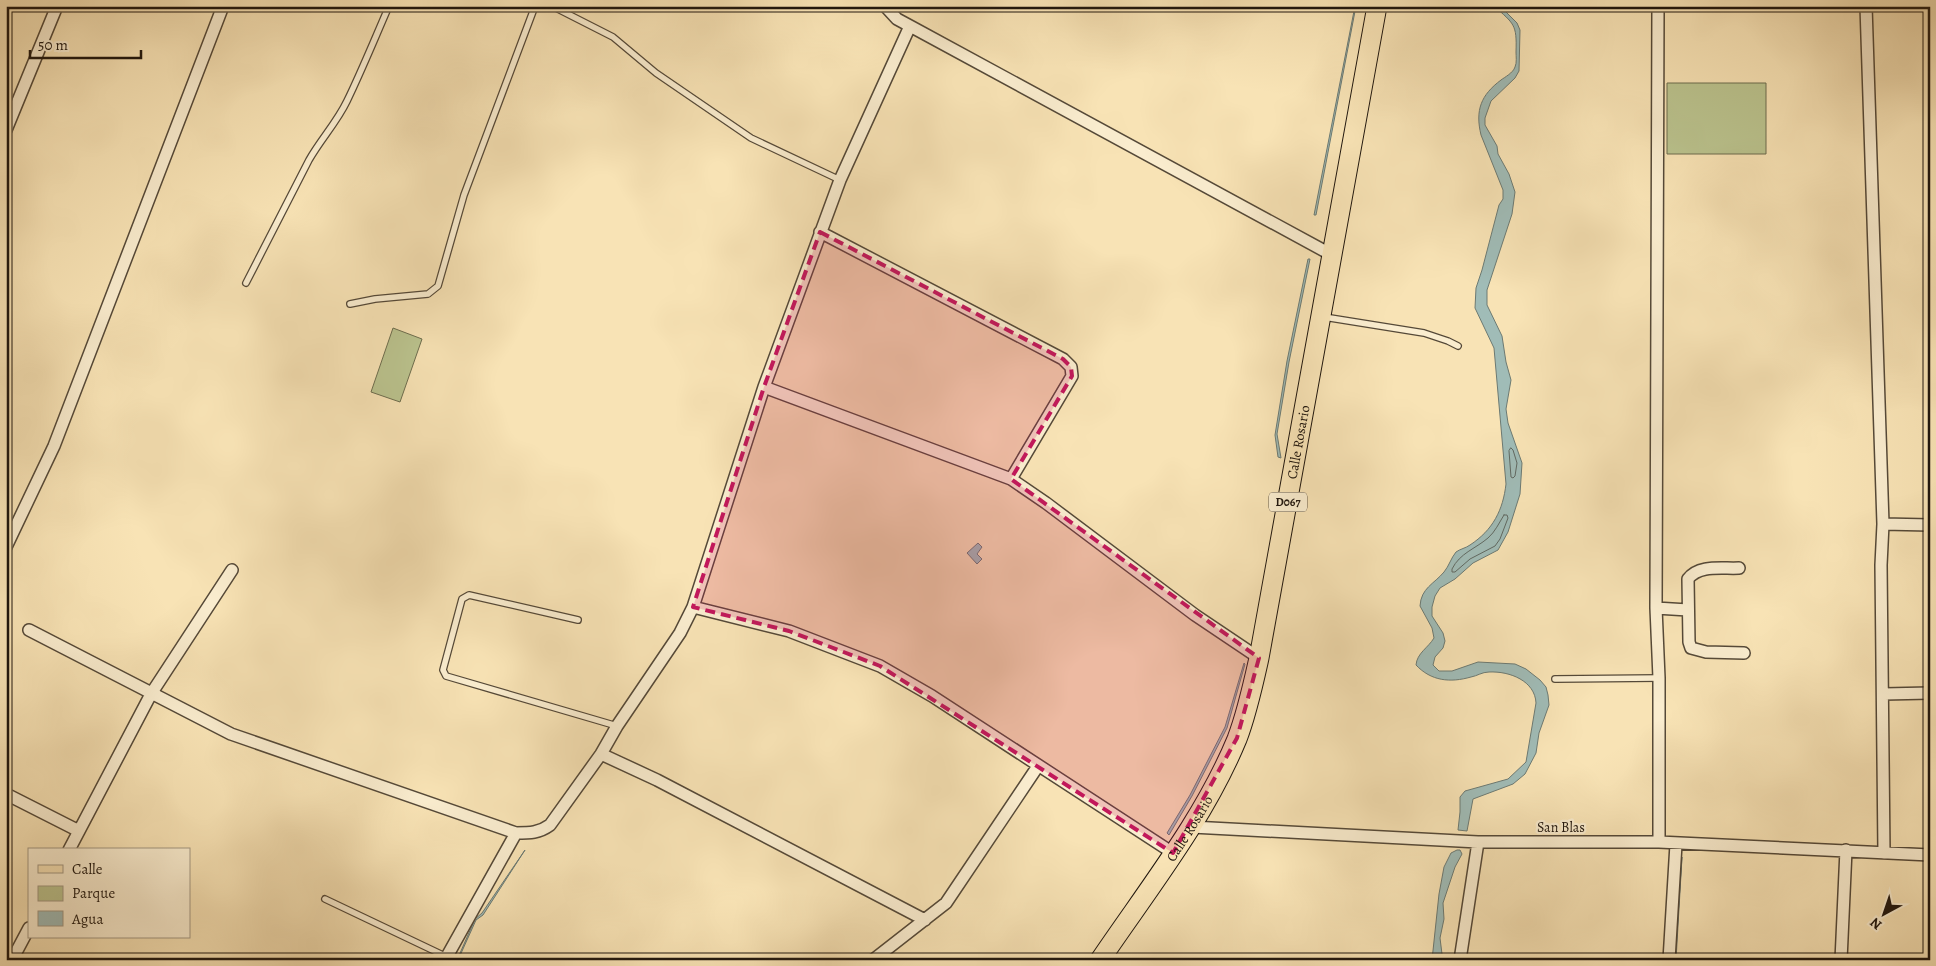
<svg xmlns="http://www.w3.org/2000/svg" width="1936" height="966" font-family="Alegreya,serif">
  <rect width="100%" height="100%" fill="#f8e3b5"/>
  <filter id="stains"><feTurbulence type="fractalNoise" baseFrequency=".004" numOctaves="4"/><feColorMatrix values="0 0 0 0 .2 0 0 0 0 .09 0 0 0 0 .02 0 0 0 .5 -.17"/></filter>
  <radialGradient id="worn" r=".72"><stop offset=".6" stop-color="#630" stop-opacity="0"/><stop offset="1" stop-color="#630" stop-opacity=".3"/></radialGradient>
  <path fill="#bbc48f" stroke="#6d6d4e" d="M1667 83H1766V154H1667Z
    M393 328 422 339 400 402 371 392Z"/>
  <path fill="#a0bcb7" stroke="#6c7a73" d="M1355 6H1356L1316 215H1314Z
    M1494 6H1500L1517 23 1520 30 1519 71 1515 78 1491 101 1485 118V125L1497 146 1498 154 1509 174 1515 192 1512 214 1487 290V305L1502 336 1506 362 1511 380 1506 409 1508 423 1522 463 1520 494 1508 532 1498 550 1473 563 1455 579 1440 588 1435 596 1432 607V616L1443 633 1445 641 1443 648 1435 657 1433 665 1439 671H1452L1478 662 1515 664 1526 669 1540 680 1546 687 1548 695 1549 705 1539 733 1536 753 1525 774 1513 784 1473 799 1467 831 1458 830 1460 812V797L1465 791 1508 779 1526 762 1536 703C1535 681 1510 671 1489 672 1482 672 1477 676 1471 677 1450 683 1431 681 1416 665 1417 653 1428 648 1434 638L1432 628 1420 606C1421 588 1434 584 1444 572 1449 566 1451 558 1456 552 1460 549 1466 548 1470 545 1493 530 1503 510 1506 484L1494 348 1475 308 1476 288 1482 270 1499 205 1503 199V190L1481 135C1475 110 1481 95 1501 80 1505 77 1513 73 1515 67 1517 63 1516 56 1516 52 1517 24 1514 24 1494 6Z
    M1308 259H1310L1289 362 1277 434 1281 458 1278 457 1275 435 1287 361Z
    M978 543 982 547 977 554 982 559 977 564 967 553Z
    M1244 663 1245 664 1227 728 1192 796 1169 835 1167 833 1190 795 1225 727Z
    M525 850 483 915 476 920 458 960H457L475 919 482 913Z
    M1457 850H1460L1462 854 1455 867 1443 903 1444 919 1440 938 1442 954 1440 960H1432L1439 894 1444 867 1451 853Z
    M1682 857 1676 960H1675Z"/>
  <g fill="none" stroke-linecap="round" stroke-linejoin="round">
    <path stroke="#606962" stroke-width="1" d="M1511 448 1513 450 1517 463 1515 476 1513 478 1511 477 1509 451Z
      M1504 515H1507L1508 518 1500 539 1495 546 1470 559 1455 572H1452V569C1460 553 1475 549 1488 538 1495 532 1499 523 1504 515Z"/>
    <defs>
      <path id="lane" d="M552 6 613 37 656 73 751 138 840 180
        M246 283 309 160C321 139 337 122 347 101 362 70 375 38 389 6
        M350 304 375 299 428 294 438 286 464 195 535 6
        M1324 317 1424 333 1448 341 1458 346
        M578 620 469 595 462 599 443 670 446 676 617 726
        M1555 679 1659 678
        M325 899 447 957"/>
      <path id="street" d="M885 6 897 19 910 26 1332 255
        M1658 6 1656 608 1659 678V842
        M1866 6 1883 524 1881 565 1884 853
        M6 130 57 6
        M820 232 1063 359 1071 367 1072 376 1011 479
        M764 387 1011 479 1046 503 1195 615 1259 658
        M1883 524 1930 525
        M6 547 54 446 223 6
        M1739 568C1723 569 1699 564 1688 579L1689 642 1691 648 1706 652 1744 653
        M693 607 789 631 880 666 932 696 1173 853
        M1656 608 1688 610
        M29 630 231 734 516 833C530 833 539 833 550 825L601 754 617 726 680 633 693 607 764 387 840 180 910 26
        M1884 694 1930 693
        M601 754 657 780 925 920
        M6 794 79 831
        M1192 827 1478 842H1659L1930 855
        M69 850 151 694 232 570
        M12 960 29 928
        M445 960 516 833
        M873 960 946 903 1038 766
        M1460 960 1478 842
        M1669 960 1676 844
        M1841 960 1846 850"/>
      <g id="primary">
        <path id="s1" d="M1100 960C1148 889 1204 819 1237 739 1247 713 1253 685 1259 658L1377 6"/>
      </g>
    </defs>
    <use href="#lane" stroke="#554938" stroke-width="8"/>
    <use href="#street" stroke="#554938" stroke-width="14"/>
    <use href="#primary" stroke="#1f160e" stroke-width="21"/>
    <use href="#lane" stroke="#faedcf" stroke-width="5.5"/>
    <use href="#street" stroke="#faedcf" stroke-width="11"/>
    <use href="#primary" stroke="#f8e3b5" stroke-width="19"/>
  </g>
  <path fill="#c2185b" fill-opacity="0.2" stroke="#c2185b" stroke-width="4" stroke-dasharray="10 6" stroke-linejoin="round" d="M820 232 1063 359 1071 367 1072 376 1011 479 1259 658 1237 738 1173 853 880 666 789 631 693 607 764 387Z"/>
  <g text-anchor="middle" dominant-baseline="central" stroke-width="4.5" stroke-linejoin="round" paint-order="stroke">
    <rect fill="#faedcf" stroke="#615648" stroke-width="1" x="1269" y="492.5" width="38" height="19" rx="4"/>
    <g font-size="12" font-weight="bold" fill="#1f160e">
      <text x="1288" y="502">D067</text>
    </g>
    <g font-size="14" fill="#1f160e" stroke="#faedcf">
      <text stroke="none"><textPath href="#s1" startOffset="564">Calle Rosario</textPath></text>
      <text x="1561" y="827">San Blas</text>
      <text stroke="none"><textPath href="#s1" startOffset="159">Calle Rosario</textPath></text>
    </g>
  </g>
  <rect width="1936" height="966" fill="none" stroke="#f8e3b5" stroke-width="25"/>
  <rect x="8" y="8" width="1921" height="951" fill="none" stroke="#1f160e" stroke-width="2.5"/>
  <rect x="12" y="12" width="1911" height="941" fill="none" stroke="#1f160e"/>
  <rect x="28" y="848" width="162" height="90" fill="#faedcf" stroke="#a29782"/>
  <rect x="38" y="865" width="25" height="8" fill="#f8e3b5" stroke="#a29782"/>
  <text x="72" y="874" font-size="15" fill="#1f160e">Calle</text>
  <rect x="38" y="886" width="25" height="15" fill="#bbc48f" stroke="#a29782"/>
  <text x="72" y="898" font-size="15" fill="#1f160e">Parque</text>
  <rect x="38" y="911" width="25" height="15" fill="#a0bcb7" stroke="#a29782"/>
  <text x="72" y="924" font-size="15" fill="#1f160e">Agua</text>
  <g transform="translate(1884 914) rotate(220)" stroke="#faedcf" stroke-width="4" paint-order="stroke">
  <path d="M0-4L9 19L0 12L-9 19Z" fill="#1f160e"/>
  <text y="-8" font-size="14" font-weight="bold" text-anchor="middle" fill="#1f160e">N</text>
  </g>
  <path d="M30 50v8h111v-8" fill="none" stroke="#1f160e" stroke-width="2.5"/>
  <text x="38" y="50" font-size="15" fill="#1f160e" stroke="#faedcf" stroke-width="4" paint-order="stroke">50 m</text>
  <rect width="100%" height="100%" filter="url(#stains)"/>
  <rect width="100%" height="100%" fill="url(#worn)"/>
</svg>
